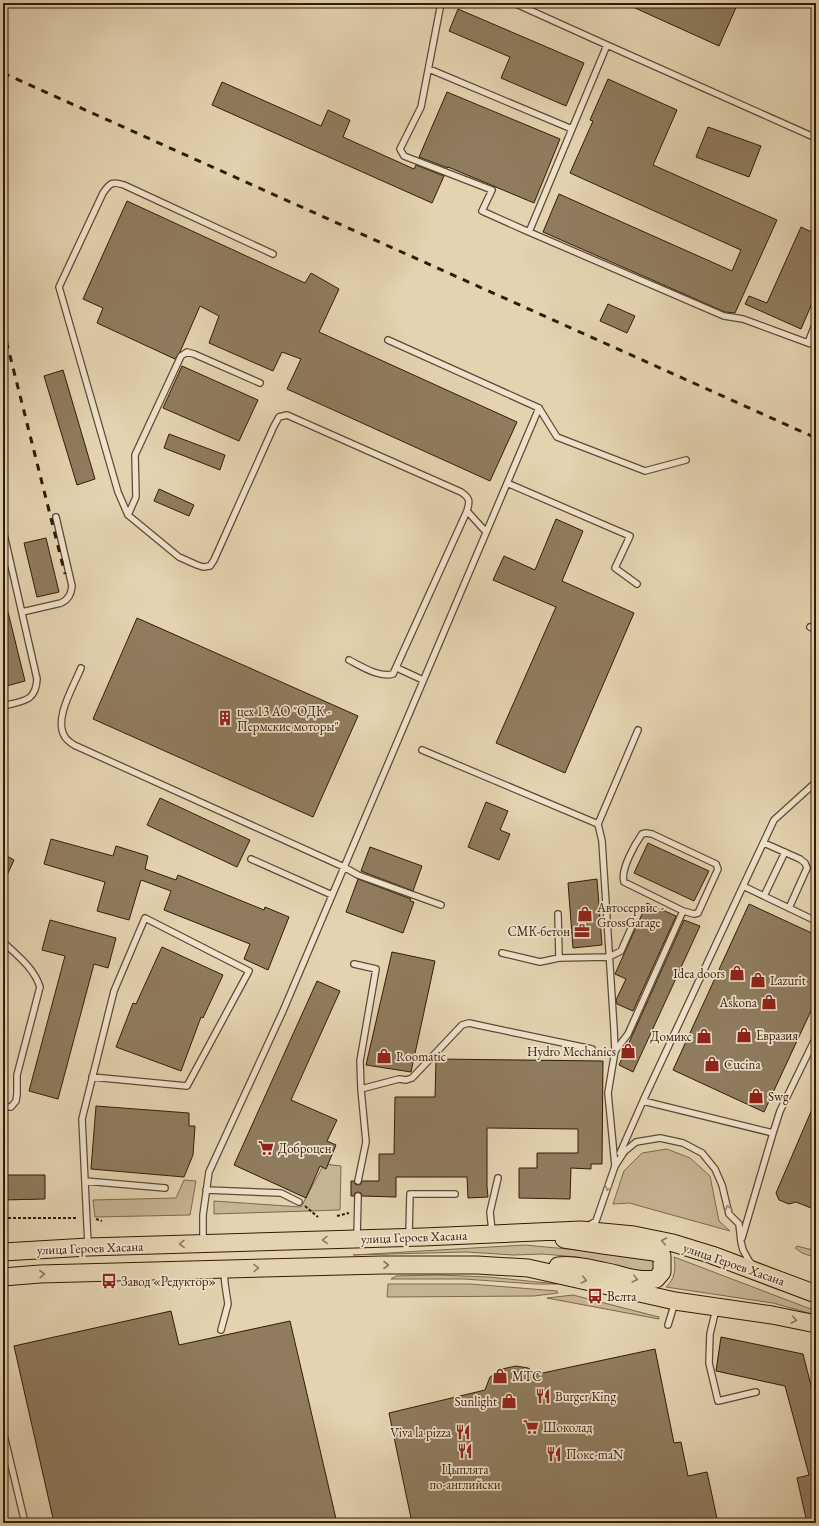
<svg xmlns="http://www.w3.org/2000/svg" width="819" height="1526" font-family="'EB Garamond',serif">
  <rect width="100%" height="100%" fill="#e3d3b0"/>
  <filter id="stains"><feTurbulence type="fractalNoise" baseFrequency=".005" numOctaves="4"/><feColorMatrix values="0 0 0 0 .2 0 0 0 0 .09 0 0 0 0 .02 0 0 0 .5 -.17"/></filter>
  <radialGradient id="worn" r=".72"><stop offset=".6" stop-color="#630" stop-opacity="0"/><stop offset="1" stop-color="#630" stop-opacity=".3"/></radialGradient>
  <path fill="#c5b493" stroke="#7d684c" d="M667 1149 690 1158 710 1176 719 1221 730 1231 629 1203 613 1204 624 1171 642 1153Z
    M324 1164 341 1166 340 1210 214 1214V1201L301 1207Z
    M184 1180 196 1181 190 1215 95 1217 93 1200 176 1198Z
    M525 1245 578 1250 607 1251 654 1261 656 1268 651 1274H642L577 1257 543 1254 513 1255 466 1252 353 1255Z
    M797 1246 816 1251V1258L802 1253 795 1248Z
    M674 1257 816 1311V1315L773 1303 666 1287C675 1279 676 1269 674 1257Z
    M437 1275 489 1277 557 1284H535L464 1279H391L396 1276Z
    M388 1284H470L557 1291 558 1293 534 1296 387 1297Z
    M573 1295 659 1317V1319L547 1298Z"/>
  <path fill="#8f7b5e" stroke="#351b06" d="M624 3H738L719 46Z
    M458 9 584 63 566 106 501 78 510 57 449 31Z
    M608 79 677 110 653 165 777 220 735 313 725 312 543 232 559 194 732 271 741 250 570 173 593 121 590 120Z
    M222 82 321 126 328 110 350 120 343 137 414 169 416 165 444 176 432 203 212 105Z
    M447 92 560 139 534 203 448 167V168L419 157Z
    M708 127 761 146 749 177 696 157Z
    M127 201 305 283 311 273 339 289 319 332 517 422 490 481 287 389 301 359 282 352 273 371 209 343 219 316 200 306 180 352 175 359 97 323 103 308 83 299Z
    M801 227 816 234V294L801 329 745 304 749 296 767 303Z
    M608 304 635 316 627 333 600 321Z
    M182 366 258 400 239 441 163 408Z
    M63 370 95 479 77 485 44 376Z
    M169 434 225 455 220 470 164 448Z
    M159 489 194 505 189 516 154 501Z
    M556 519 583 531 562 581 634 613 565 773 496 743 556 607 493 580 504 556 535 570Z
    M46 538 59 592 37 597 24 543Z
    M3 608H7L25 681 3 687Z
    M137 618 358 716 313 817 93 719Z
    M160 798 250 840 237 867 147 825Z
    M486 802 508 811 500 830 510 834 499 860 468 847Z
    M51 839 113 856 116 846 148 856 145 869 176 880 178 875 264 910 265 907 289 917 268 970 244 959 250 944 164 910 171 891 141 880 129 920 97 911 105 882 44 864Z
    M648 843 709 871 694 901 634 873Z
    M370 847 422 866 413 891 361 871Z
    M3 854 14 860 3 884Z
    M358 879 411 899 410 901 414 902 403 933 346 912Z
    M597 879 602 945 573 948 568 883Z
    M647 903 676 916 633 1011 617 1004 616 1000 626 979 615 974Z
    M749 904 816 935V1000L764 1112 673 1070Z
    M50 920 116 938 108 968 94 964 58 1099 29 1091 65 956 42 950Z
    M684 920 700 926 633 1072 619 1065Z
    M162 947 223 975 203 1018 201 1017 181 1071 116 1047 133 1003 136 1004Z
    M392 952 435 961 411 1072 366 1065Z
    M317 981 340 991 291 1100 337 1120 327 1141 336 1145 326 1169 320 1166 306 1198 234 1165Z
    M436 1059 603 1061 602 1164H591V1169L571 1168 570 1199 519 1198V1168H537V1153H578V1129L487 1128V1187L488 1197 468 1198 467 1177H396V1197L362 1196 361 1193 358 1192 355 1193 354 1196H351V1181H354L355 1184 358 1185 361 1184 362 1181H379V1154H394L395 1097H435Z
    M816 1100V1210L796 1202 789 1204 779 1200 776 1193Z
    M96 1106 189 1113V1126H195L193 1155 184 1177 91 1169Z
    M3 1175H45V1199L3 1200Z
    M171 1311 179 1345 290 1321 337 1523H54L14 1346Z
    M721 1337 803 1354 816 1405V1523H807L797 1478 809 1475 785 1386 716 1371Z
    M655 1349 674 1443 681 1442 688 1476 707 1472 718 1523H412L389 1413 485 1390 490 1377 502 1369 516 1366 528 1368 538 1374Z"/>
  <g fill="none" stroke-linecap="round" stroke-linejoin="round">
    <defs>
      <path id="lane" d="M441 3 421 107 400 149 404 156 492 190 482 211 529 232 607 45 816 138
        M514 3 607 45
        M429 69 572 129
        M529 232 724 316 743 319 808 343 816 322
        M273 254 124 185C112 181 110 183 103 193L59 287 118 492 128 515 179 557 197 565 203 567 210 566 214 560 274 426 279 417 287 415 461 492C470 498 470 501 467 511L486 532
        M808 343 816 345
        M539 408 557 437 645 471 686 460
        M507 483 630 536 615 568 637 584
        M128 515 136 497 135 455 181 356 187 352 194 354 260 383
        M3 530 37 679C36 702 22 701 3 706
        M22 612 61 603C69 599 71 594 72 586L56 517
        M810 627 816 630
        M349 660C361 666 379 678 393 674L467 511
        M81 668C74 686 53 719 65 737 67 740 71 743 74 745L344 867 358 875 441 905
        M397 668 423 680
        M422 750 598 824 602 841 614 1029 615 1051
        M598 824 638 730
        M764 843 800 859 805 863 807 868 789 908
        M251 859 332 895
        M743 886 774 820 816 782
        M764 896 785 852
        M558 914 559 958
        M3 942C17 955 34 968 40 987L17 1075V1094L16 1101 11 1107H3
        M502 953 540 962 559 958 609 957 621 951 632 926
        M354 964 376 969 360 1061 361 1089
        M643 1101 743 886 816 921
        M773 1133 780 1111 816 1037
        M620 1153 643 1101 773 1133 742 1238
        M615 1166 608 1093 615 1051 628 1034 683 911 624 882C620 870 635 844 642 834L646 833 652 834 716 864 718 869 698 913 694 914 683 911
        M85 1181 165 1188
        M358 1181 366 1142 361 1089 399 1079 406 1080 412 1078 462 1025 469 1023 478 1025 592 1049
        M206 1190 281 1193 299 1202
        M588 1226 596 1221 615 1166 624 1152 636 1142 660 1138 683 1143 702 1153 715 1169 722 1185 729 1214 739 1224 741 1242 743 1250 749 1261 752 1264
        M492 1231 490 1212 498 1178
        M409 1235 410 1194H455
        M357 1237 358 1196
        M203 1241V1215L209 1172 283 1011 539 408 388 340
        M88 1245 82 1119 114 991 145 918 249 971 187 1086 92 1077
        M716 1309 710 1334 709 1363 718 1401 756 1392
        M668 1325 675 1302
        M221 1330 228 1304 225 1284 224 1271
        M3 1431 25 1523"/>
      <path id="primary" d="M3 1252 88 1247 423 1237 581 1230 634 1235 673 1243 712 1255 816 1294
        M558 1266C577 1264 598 1270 616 1274 631 1278 641 1281 656 1279L662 1272V1256L654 1252 603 1245 564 1239
        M3 1277 40 1274 382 1265H477L528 1268 675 1301 772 1315 816 1324"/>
    </defs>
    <use href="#lane" stroke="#604930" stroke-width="8"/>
    <use href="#primary" stroke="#351b06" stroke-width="19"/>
    <path stroke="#351b06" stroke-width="2" stroke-dasharray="3 2" stroke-linecap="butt" d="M305 1206 318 1217
      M337 1216 349 1213
      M3 1218H78
      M96 1219 102 1221"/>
    <use href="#lane" stroke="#ede2cc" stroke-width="5.5"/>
    <use href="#primary" stroke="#e3d3b0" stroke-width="17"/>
    <path stroke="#351b06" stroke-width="3" stroke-dasharray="7 7" stroke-linecap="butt" d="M3 28 5 29
      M3 73 816 438
      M3 328 65 574"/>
  </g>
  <defs><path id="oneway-chevron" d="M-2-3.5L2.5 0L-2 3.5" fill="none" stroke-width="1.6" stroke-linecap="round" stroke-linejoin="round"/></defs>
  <g stroke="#9a8873">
    <use href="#oneway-chevron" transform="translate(608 1188) rotate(107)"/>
    <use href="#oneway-chevron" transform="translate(728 1208) rotate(-105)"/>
  </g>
  <g stroke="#8c775b">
    <use href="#oneway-chevron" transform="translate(325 1240) rotate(178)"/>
    <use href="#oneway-chevron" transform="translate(664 1241) rotate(-168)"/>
    <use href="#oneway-chevron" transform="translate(182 1244) rotate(178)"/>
    <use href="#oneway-chevron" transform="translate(386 1265)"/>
    <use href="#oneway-chevron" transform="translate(256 1268) rotate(-1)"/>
    <use href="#oneway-chevron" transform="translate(42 1274) rotate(-2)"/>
    <use href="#oneway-chevron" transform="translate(635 1279) rotate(14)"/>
    <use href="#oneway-chevron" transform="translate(584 1280) rotate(13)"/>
    <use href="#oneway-chevron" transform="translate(794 1320) rotate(11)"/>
  </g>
  <defs>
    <symbol id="building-bare" viewBox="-9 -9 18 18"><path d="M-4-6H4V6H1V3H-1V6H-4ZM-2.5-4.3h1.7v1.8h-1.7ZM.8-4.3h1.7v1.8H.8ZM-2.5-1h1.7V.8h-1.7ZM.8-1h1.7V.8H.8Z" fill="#8f2418" stroke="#ede2cc" stroke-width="2.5" paint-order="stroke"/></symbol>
    <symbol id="shop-bare" viewBox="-9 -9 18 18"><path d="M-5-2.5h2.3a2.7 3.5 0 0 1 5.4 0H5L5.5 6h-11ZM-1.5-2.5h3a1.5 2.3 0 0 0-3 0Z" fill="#8f2418" stroke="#ede2cc" stroke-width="2.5" paint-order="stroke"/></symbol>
    <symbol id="office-bare" viewBox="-9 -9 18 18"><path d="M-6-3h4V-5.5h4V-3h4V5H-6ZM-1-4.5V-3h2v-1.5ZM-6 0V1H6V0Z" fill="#8f2418" stroke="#ede2cc" stroke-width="2.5" paint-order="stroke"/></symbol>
    <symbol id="supermarket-bare" viewBox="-9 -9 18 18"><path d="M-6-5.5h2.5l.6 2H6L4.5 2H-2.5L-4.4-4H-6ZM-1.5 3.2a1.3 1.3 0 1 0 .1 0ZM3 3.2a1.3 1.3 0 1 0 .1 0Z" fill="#8f2418" stroke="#ede2cc" stroke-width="2.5" paint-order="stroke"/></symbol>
    <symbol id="bus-bare" viewBox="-9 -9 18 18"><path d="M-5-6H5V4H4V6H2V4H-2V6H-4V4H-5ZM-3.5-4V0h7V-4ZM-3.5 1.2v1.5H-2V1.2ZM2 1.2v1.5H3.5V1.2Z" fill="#8f2418" stroke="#ede2cc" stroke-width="2.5" paint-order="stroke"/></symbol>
    <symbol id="restaurant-bare" viewBox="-9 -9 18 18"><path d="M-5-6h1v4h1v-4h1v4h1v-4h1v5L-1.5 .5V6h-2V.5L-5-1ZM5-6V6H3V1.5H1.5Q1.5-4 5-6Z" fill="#8f2418" stroke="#ede2cc" stroke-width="2.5" paint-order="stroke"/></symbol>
  </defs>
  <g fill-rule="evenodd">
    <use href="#building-bare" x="214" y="707" width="22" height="22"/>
    <use href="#shop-bare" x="574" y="903" width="22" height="22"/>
    <use href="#office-bare" x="571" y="920" width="22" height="22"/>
    <use href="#shop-bare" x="726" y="962" width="22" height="22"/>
    <use href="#shop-bare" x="747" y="969" width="22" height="22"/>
    <use href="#shop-bare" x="758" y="991" width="22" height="22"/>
    <use href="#shop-bare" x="733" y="1024" width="22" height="22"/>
    <use href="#shop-bare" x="693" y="1025" width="22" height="22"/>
    <use href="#shop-bare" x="617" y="1040" width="22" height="22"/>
    <use href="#shop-bare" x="373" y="1045" width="22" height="22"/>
    <use href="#shop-bare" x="701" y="1053" width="22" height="22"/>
    <use href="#shop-bare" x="745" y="1085" width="22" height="22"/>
    <use href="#supermarket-bare" x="255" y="1137" width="22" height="22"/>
    <use href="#bus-bare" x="98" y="1270" width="22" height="22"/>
    <use href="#bus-bare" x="584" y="1285" width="22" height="22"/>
    <use href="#shop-bare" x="489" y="1365" width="22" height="22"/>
    <use href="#restaurant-bare" x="532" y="1385" width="22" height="22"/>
    <use href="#shop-bare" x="498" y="1390" width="22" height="22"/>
    <use href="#supermarket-bare" x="520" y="1416" width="22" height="22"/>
    <use href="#restaurant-bare" x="452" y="1421" width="22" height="22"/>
    <use href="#restaurant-bare" x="454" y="1440" width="22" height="22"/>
    <use href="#restaurant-bare" x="543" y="1443" width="22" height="22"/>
  </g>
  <g text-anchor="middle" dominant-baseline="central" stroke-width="3.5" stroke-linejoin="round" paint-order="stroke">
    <g font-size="13" fill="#351b06" stroke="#ede2cc" text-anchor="start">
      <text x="237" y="711">цех 13 АО "ОДК -<tspan x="237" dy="15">Пермские моторы"</tspan></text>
      <text x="597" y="907">Автосервис -<tspan x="597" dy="15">GrossGarage</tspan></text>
      <text x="570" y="931" text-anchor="end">СМК-бетон</text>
      <text x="725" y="973" text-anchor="end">Idea doors</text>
      <text x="770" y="980">Lazurit</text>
      <text x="757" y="1002" text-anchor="end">Askona</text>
      <text x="756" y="1035">Евразия</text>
      <text x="692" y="1036" text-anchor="end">Домикс</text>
      <text x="616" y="1051" text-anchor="end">Hydro Mechanics</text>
      <text x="396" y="1056">Roomatic</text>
      <text x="724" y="1064">Cucina</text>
      <text x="768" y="1096">Swg</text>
      <text x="278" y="1148">Доброцен</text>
      <text x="121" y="1281">Завод «Редуктор»</text>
      <text x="607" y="1296">Велта</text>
      <text x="512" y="1376">МТС</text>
      <text x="555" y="1396">Burger King</text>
      <text x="497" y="1401" text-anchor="end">Sunlight</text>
      <text x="543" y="1427">Шоколад</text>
      <text x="451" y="1432" text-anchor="end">Viva la pizza</text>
      <text x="566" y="1454">Поке-maN</text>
      <text x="465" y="1469" text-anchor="middle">Цыплята<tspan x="465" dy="15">по-английски</tspan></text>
    </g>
    <g font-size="13" fill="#351b06" stroke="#ede2cc">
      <text transform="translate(414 1237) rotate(-2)">улица Героев Хасана</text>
      <text transform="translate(90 1248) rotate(-2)">улица Героев Хасана</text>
      <text transform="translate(734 1264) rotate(19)">улица Героев Хасана</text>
    </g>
  </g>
  <rect width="819" height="1526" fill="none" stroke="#e3d3b0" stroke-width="16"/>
  <rect x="4" y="4" width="811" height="1518" fill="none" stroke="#351b06" stroke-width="2"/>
  <rect x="8" y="8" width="803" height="1510" fill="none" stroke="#351b06"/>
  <rect width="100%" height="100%" filter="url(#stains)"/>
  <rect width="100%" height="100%" fill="url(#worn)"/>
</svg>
